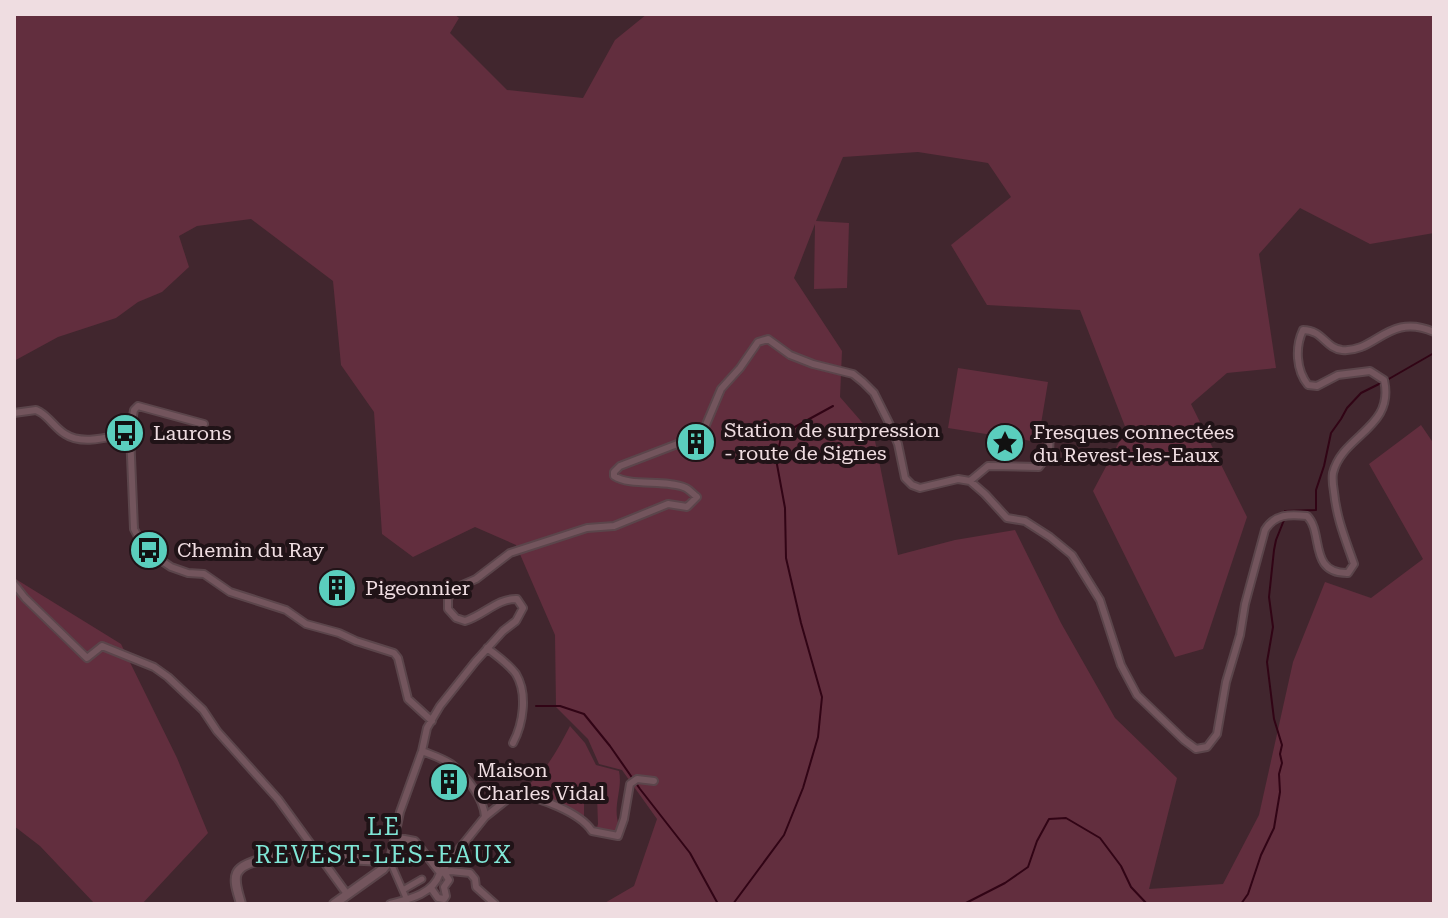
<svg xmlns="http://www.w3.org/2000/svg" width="1448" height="918" font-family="'Roboto Serif',serif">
  <rect width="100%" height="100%" fill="#41262e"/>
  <path fill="#622e3e" d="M14 14H454L459 18 450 33 507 90 583 98 615 40 647 14H1434V233L1370 244 1300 208 1259 254 1276 368 1227 373 1191 404 1247 517 1203 649 1175 657 1093 491 1126 429 1080 310 987 305 951 245 1011 197 988 163 918 152 843 157 816 221 849 223 847 288 814 289 815 224 794 278 842 351 840 397 874 436 898 555 955 540 1015 530 1061 623 1115 718 1177 778 1149 889 1223 884 1259 815 1293 662 1325 582 1371 598 1423 559 1369 464 1421 425 1434 444V904H603L634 886 657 819 622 770 599 764 588 739 556 707 555 635 516 545 475 527 413 557 382 534 374 412 341 365 333 281 251 219 197 226 179 236 189 267 162 292 138 302 116 318 58 337 14 361Z
    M958 368 1048 382 1038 442 948 428Z
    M14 578 121 644 177 758 208 833 142 904 94 903 40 846 14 826Z
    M570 726 585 743 596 765 619 771C623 790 612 805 619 826L616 833 596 831 598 824 597 796 591 794 589 801 584 803V818L538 796 520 791C546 773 555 754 570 726Z"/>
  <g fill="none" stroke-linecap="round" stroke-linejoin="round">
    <path stroke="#310415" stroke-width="2" d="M1387 380 1434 353
      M1285 513V511L1316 510V490L1324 466 1331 433 1341 419 1347 408 1361 393 1381 383
      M536 706H560L584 714 610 746 640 789 690 853 718 904
      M733 904 784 835 803 788 818 737 822 697 801 623 786 558 785 508 776 459 782 434 833 406
      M964 904 1005 883 1028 867 1037 841 1049 819 1066 818 1100 838 1121 866 1131 887 1147 904
      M1241 904 1248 894 1261 855 1274 828 1280 792 1279 774 1282 763 1280 754 1282 745 1274 719 1267 662 1273 627 1269 597 1274 550 1276 540 1284 520"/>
    <defs>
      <path id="pedestrian" d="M390 861 407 900
        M403 890 422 879"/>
      <path id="minor" d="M14 413 36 410 40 412C50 418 55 428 65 434 83 446 111 436 130 433
        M204 424 138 406 134 410 130 433 134 529 141 542 156 557 171 567 188 573 204 574 230 592 286 610 306 624 339 633 356 641 394 653 398 658 408 699 432 721
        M970 481 985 494 1007 518 1025 521 1050 537 1072 555 1100 600 1121 665 1137 695 1184 740 1196 749 1207 747 1217 734 1226 682 1240 635 1245 604 1265 530C1275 514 1289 514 1307 516 1324 532 1308 574 1348 573L1354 564C1345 538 1337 520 1334 492 1333 486 1332 479 1333 473 1342 435 1395 428 1384 380L1370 371 1338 375 1317 386 1308 385C1296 370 1295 347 1303 330 1323 330 1325 348 1342 350 1376 353 1388 312 1434 332
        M14 584 25 598 87 658 102 646 154 667 168 677 203 710 217 731 278 799 347 894
        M487 648C497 656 508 663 516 674 528 694 523 724 513 743
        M422 751C432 755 442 758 451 764 466 776 484 798 485 817
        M394 837 415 841 440 873
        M390 860 400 812 422 751 427 728 440 706 475 662 503 631 516 621 523 608 517 599C498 598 484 615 465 621L456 618 448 609V599L453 589 476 579 510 553 587 528 614 526 668 504 687 507 697 497C693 494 690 490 686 488 666 479 630 487 614 476V472L620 466 693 438 705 427 721 389 740 368 758 342 768 339 790 355 813 364 853 374 863 382 874 393 891 427 898 444 905 478 912 485 920 488 958 479 970 481 988 466 1039 467 1049 454 1050 431
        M440 873 451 871 470 873 475 879 476 887 495 904
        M431 888 438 898 444 899 446 896 444 887 449 880 444 872
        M390 904C410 899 433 894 440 873L485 817 515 793C538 797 580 812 592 831L618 836 624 819 630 784 637 779 654 781"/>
      <path id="tertiary" d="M241 904C239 895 233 882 237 873 244 858 292 854 308 854 314 854 320 856 327 857 348 859 369 862 390 860
        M334 904 383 869 390 860"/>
    </defs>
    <use href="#pedestrian" stroke="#5b454b" stroke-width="9"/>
    <use href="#minor" stroke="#5b454b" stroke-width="10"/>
    <use href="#tertiary" stroke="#5b454b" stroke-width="12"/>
    <use href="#pedestrian" stroke="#73555d" stroke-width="5"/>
    <use href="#minor" stroke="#73555d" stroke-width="6"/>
    <use href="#tertiary" stroke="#73555d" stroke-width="8"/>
  </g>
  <defs>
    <symbol id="bus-disc" viewBox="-11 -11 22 22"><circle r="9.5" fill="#5acebd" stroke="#201317"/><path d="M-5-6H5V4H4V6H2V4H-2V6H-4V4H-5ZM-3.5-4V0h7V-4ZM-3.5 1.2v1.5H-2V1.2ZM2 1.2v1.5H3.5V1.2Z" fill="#111"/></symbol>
    <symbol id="building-disc" viewBox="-11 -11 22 22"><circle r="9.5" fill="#5acebd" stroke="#201317"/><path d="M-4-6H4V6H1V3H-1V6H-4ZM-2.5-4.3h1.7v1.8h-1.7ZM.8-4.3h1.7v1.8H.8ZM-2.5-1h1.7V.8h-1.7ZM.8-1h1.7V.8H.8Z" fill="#111"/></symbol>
    <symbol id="sight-disc" viewBox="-11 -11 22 22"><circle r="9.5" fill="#5acebd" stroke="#201317"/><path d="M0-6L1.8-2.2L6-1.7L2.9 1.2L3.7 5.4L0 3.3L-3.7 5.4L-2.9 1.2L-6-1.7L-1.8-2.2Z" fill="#111"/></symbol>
  </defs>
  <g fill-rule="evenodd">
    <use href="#bus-disc" x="103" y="411" width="44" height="44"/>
    <use href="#building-disc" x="674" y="420" width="44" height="44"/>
    <use href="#sight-disc" x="983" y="421" width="44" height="44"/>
    <use href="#bus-disc" x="127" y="528" width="44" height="44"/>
    <use href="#building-disc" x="315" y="566" width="44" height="44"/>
    <use href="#building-disc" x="427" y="760" width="44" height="44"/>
  </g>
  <g text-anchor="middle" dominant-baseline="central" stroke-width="8" stroke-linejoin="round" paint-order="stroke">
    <g font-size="20" fill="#efdde1" stroke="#201317" text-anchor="start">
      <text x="724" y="430">Station de surpression<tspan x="724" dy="23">- route de Signes</tspan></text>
      <text x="1033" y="432">Fresques connectées<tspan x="1033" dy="23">du Revest-les-Eaux</tspan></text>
      <text x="153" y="433">Laurons</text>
      <text x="177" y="550">Chemin du Ray</text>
      <text x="365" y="588">Pigeonnier</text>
      <text x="477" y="770">Maison<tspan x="477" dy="23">Charles Vidal</tspan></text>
    </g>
    <g font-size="24" letter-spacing="2" fill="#7fe6d6" stroke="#201317">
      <text x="384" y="827">LE<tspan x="384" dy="28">REVEST-LES-EAUX</tspan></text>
    </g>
  </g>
  <rect width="1448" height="918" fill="none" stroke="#efdde1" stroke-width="32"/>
</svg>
